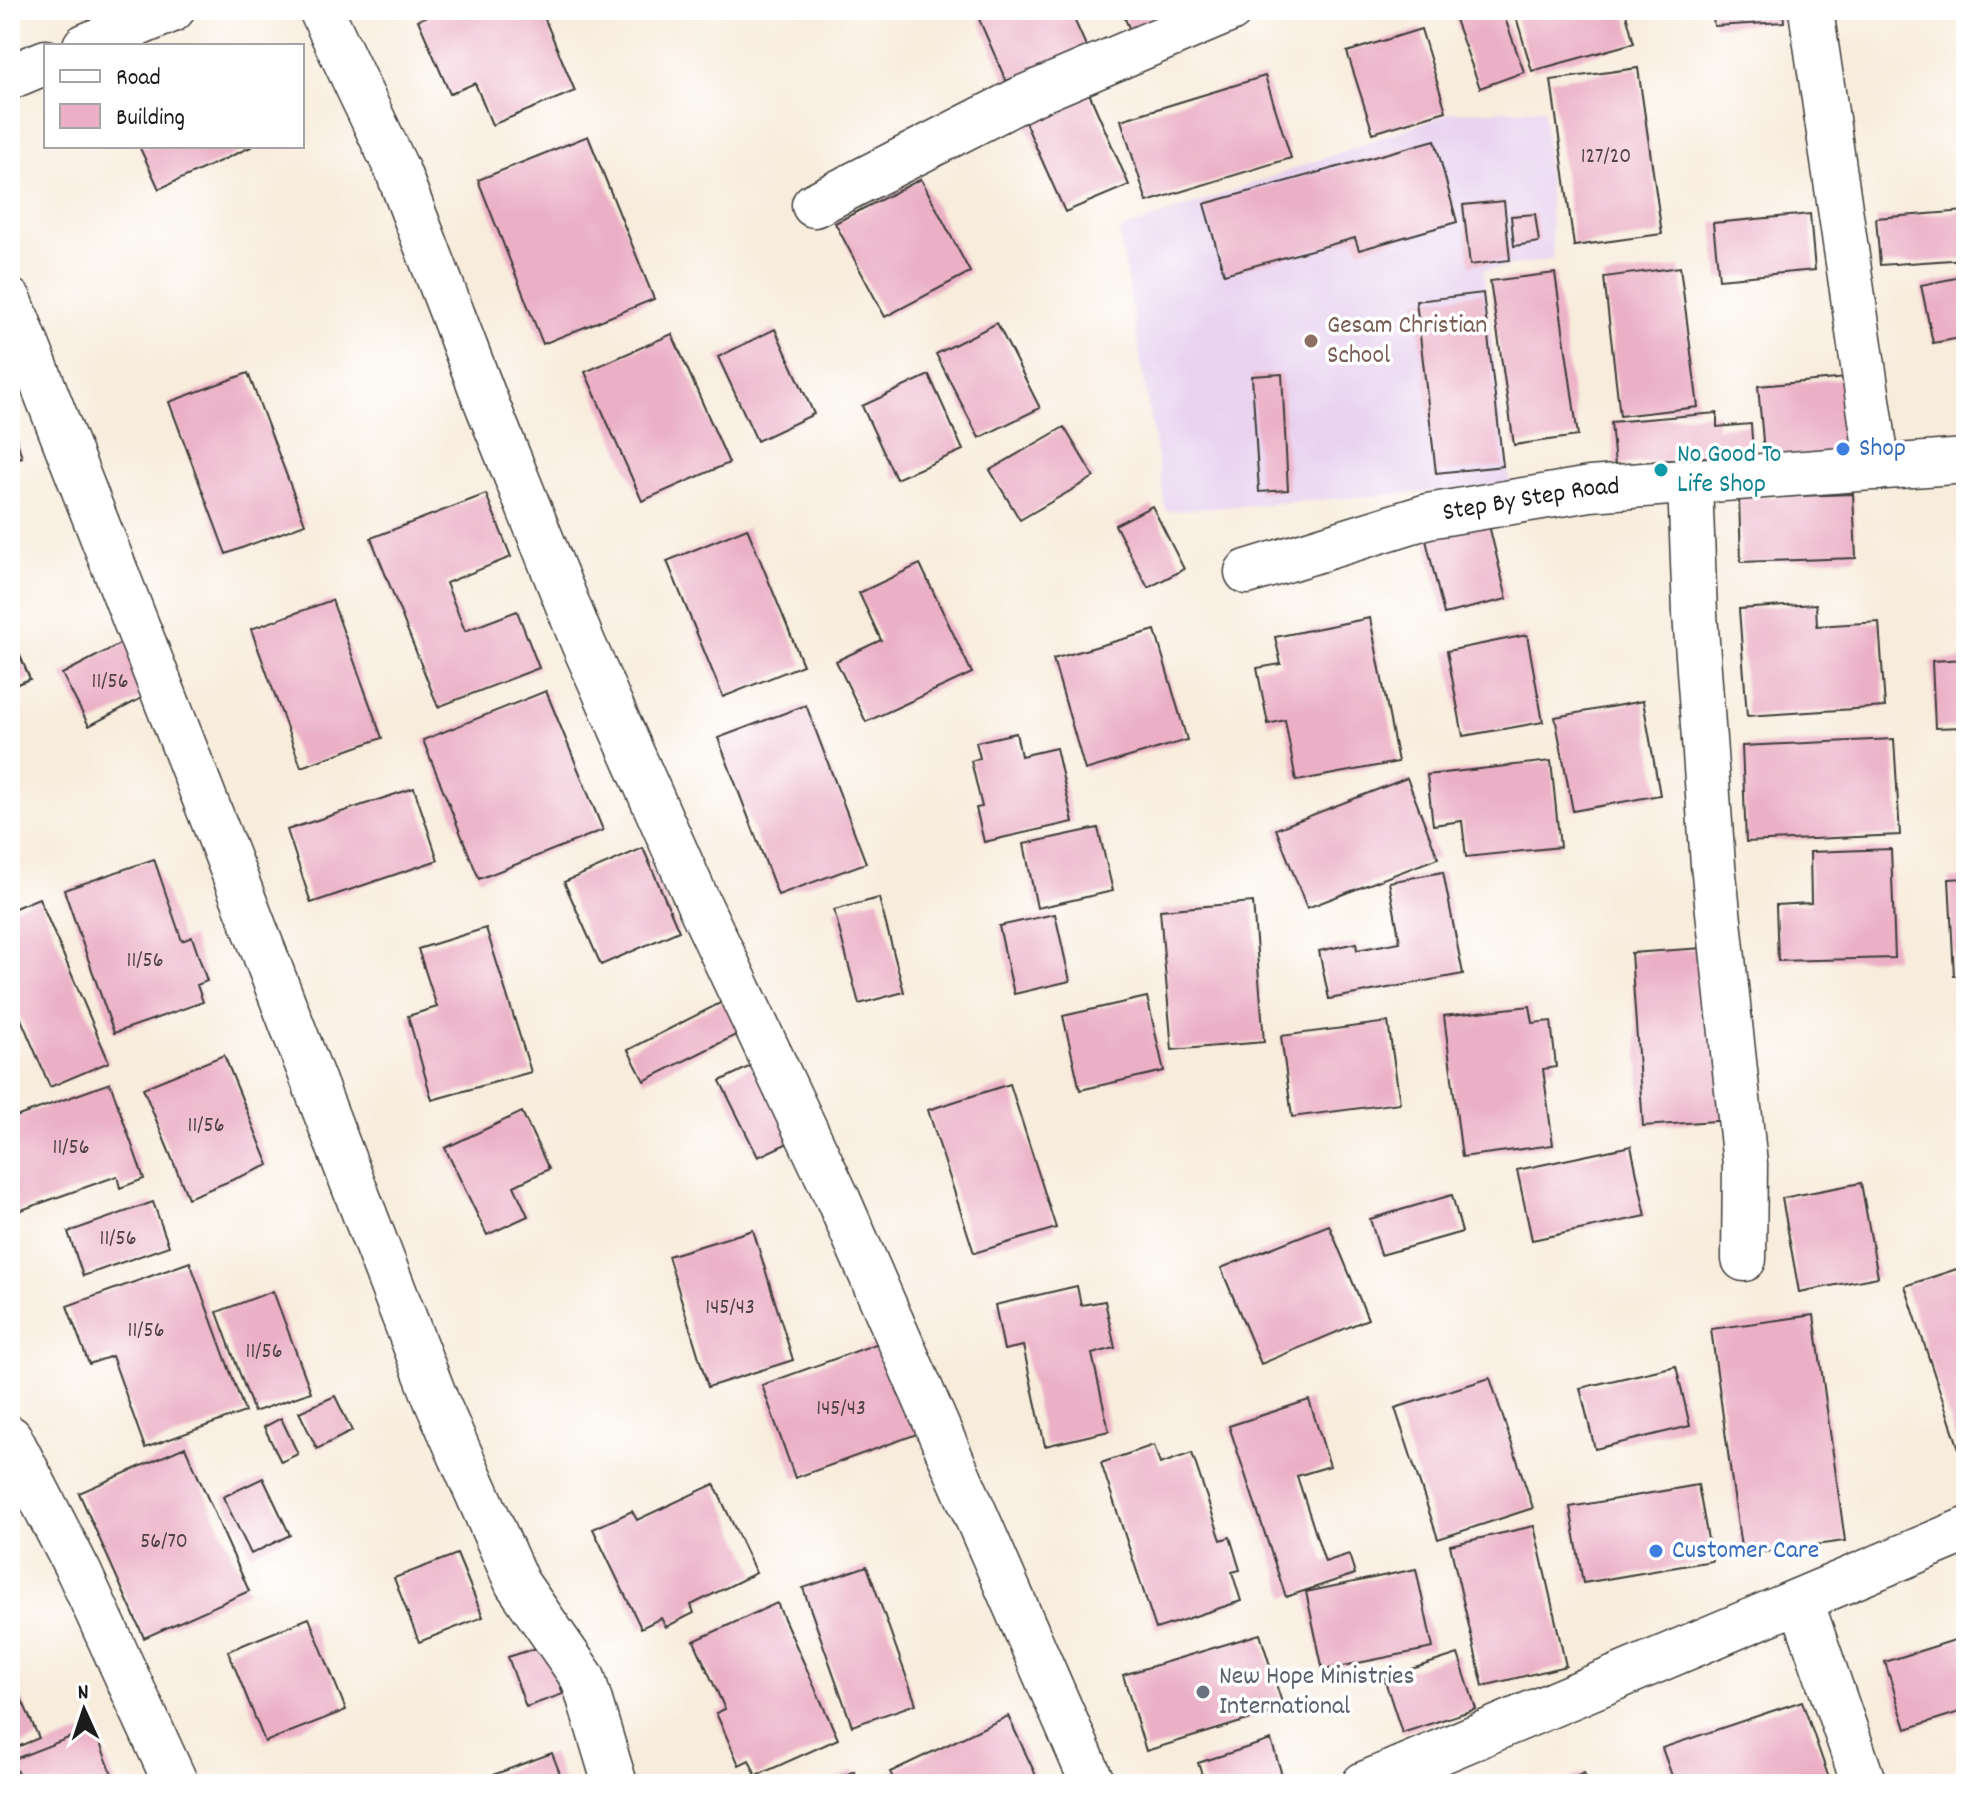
<svg xmlns="http://www.w3.org/2000/svg" width="1976" height="1794" font-family="Dekko,sans-serif">
  <rect width="100%" height="100%" fill="#fff"/>
  <filter id="ink" filterUnits="userSpaceOnUse"><feTurbulence type="fractalNoise" baseFrequency=".0125" numOctaves="2"/><feDisplacementMap in="SourceGraphic" scale="16" xChannelSelector="R" yChannelSelector="G"/><feConvolveMatrix kernelMatrix="1 2 1 2 8 2 1 2 1" color-interpolation-filters="sRGB"/></filter>
  <filter id="wash" filterUnits="userSpaceOnUse"><feTurbulence type="fractalNoise" baseFrequency=".006" numOctaves="4" result="noise"/><feDisplacementMap in="SourceGraphic" scale="32" xChannelSelector="R" yChannelSelector="G"/><feGaussianBlur stdDeviation="1.8" result="paint"/><feColorMatrix in="noise" values="0 0 0 0 0 0 0 0 0 0 0 0 0 0 0 0 0 1.4 0 .05"/><feComposite in="paint" operator="in"/></filter>
  <g filter="url(#wash)">
    <rect width="100%" height="100%" fill="#f8ecdc"/>
    <path fill="#e8d2ef" d="M1544 109 1553 259 1483 271 1510 486 1166 511 1119 231 1453 112Z"/>
    <g id="blocks">
      <path fill="#ebb0c6" d="M442 10H541L575 91 492 125 475 83 450 94 418 20Z
        M975 10H1070L1087 48 1006 81Z
        M1121 10H1175L1130 30Z
        M1464 10H1502L1524 72 1480 88 1453 14Z
        M1514 10H1625L1634 43 1532 71Z
        M1712 10H1783L1784 22 1714 26Z
        M1421 29 1446 111 1373 133 1347 52Z
        M1638 68 1662 234 1574 246 1551 80Z
        M1265 76 1291 158 1147 202 1121 120Z
        M1089 93 1129 185 1065 212 1024 120Z
        M588 136 654 299 543 344 478 180Z
        M1435 140 1457 222 1359 250 1355 238 1224 274 1204 204Z
        M139 146H253L159 189Z
        M921 179 970 272 885 317 835 223Z
        M1504 201 1510 260 1470 265 1463 205Z
        M1966 211V259L1880 265 1876 218Z
        M1535 214 1539 242 1514 246 1511 216Z
        M1810 214 1815 270 1719 279 1713 223Z
        M1680 267 1698 407 1620 416 1604 277Z
        M1555 273 1578 436 1514 445 1490 281Z
        M1966 276V337L1933 343 1921 285Z
        M1483 293 1503 466 1436 473 1416 301Z
        M997 323 1040 408 979 438 936 354Z
        M775 329 814 414 757 441 718 357Z
        M672 334 729 463 642 501 585 372Z
        M248 373 305 524 226 554 169 402Z
        M1282 374 1288 490 1259 492 1252 376Z
        M929 375 963 450 896 479 862 406Z
        M1858 377 1865 454 1765 463 1758 386Z
        M1717 413V427L1751 424 1753 453 1615 465 1611 422Z
        M10 419 22 457 10 461Z
        M1064 427 1094 477 1020 520 990 470Z
        M486 494 511 557 446 583 465 631 517 611 539 668 438 707 371 538Z
        M1853 494 1856 558 1741 562 1739 498Z
        M1152 506 1184 569 1148 588 1115 525Z
        M1488 521 1507 599 1444 614 1425 536Z
        M747 528 803 665 723 697 667 561Z
        M920 564 972 673 866 722 836 661 881 640 859 593Z
        M332 600 382 738 301 767 251 629Z
        M1816 604 1817 626 1879 622 1885 707 1747 716 1739 609Z
        M1370 618 1398 762 1296 781 1285 720 1268 724 1257 668 1281 664 1275 637Z
        M1155 630 1187 740 1085 770 1053 659Z
        M10 632 30 679 10 687Z
        M1527 635 1543 722 1463 736 1447 651Z
        M129 639 157 690 89 726 62 674Z
        M1966 659V727L1935 728 1932 661Z
        M546 691 603 830 479 879 423 740Z
        M1643 701 1660 795 1573 811 1555 717Z
        M806 705 866 863 778 895 718 738Z
        M1016 733 1021 756 1056 748 1073 822 984 842 976 808 982 807 971 761 980 758 976 742Z
        M1894 739 1900 835 1746 842 1742 746Z
        M1551 761 1560 847 1466 857 1462 821 1433 825 1427 775Z
        M1407 778 1438 858 1307 908 1276 829Z
        M414 788 438 860 311 903 287 830Z
        M1098 828 1113 891 1037 908 1024 844Z
        M643 848 679 931 601 965 564 882Z
        M1891 849 1895 958 1778 961 1776 905 1811 903 1810 852Z
        M154 859 182 941 192 937 207 981 197 985 203 1002 114 1033 64 890Z
        M1443 872 1463 974 1329 999 1319 951 1356 943 1357 950 1400 942 1389 882Z
        M1966 878V975L1954 976 1949 879Z
        M39 898 109 1062 50 1087 10 993V910Z
        M879 898 904 992 859 1004 834 910Z
        M1253 902 1264 1042 1172 1050 1160 910Z
        M1055 914 1070 981 1014 994 999 926Z
        M486 928 531 1072 432 1100 408 1016 437 1007 418 949Z
        M1718 947 1730 1120 1643 1126 1631 953Z
        M1147 997 1164 1071 1080 1090 1063 1016Z
        M726 1000 742 1032 644 1081 628 1050Z
        M1530 1006 1533 1023 1551 1021 1556 1067 1543 1069 1553 1145 1462 1157 1444 1016Z
        M1388 1022 1400 1103 1292 1117 1281 1036Z
        M224 1055 269 1165 188 1198 143 1088Z
        M763 1060 801 1137 758 1157 720 1081Z
        M110 1083 144 1179 120 1188 117 1176 10 1214V1119Z
        M1010 1084 1056 1228 974 1253 928 1110Z
        M522 1112 549 1169 514 1186 528 1216 487 1235 445 1148Z
        M1631 1146 1646 1216 1532 1240 1517 1170Z
        M1861 1183 1878 1277 1799 1292 1782 1198Z
        M1452 1195 1462 1232 1381 1255 1370 1219Z
        M153 1202 169 1246 83 1276 68 1232Z
        M1329 1225 1368 1319 1261 1364 1221 1268Z
        M753 1230 793 1360 708 1387 668 1256Z
        M190 1262 245 1412 145 1448 112 1356 89 1364 67 1306Z
        M1966 1266V1467H1965L1905 1286Z
        M1077 1286 1081 1305 1105 1301 1115 1348 1092 1354 1109 1431 1045 1446 1023 1346 1004 1350 995 1305Z
        M273 1291 311 1392 254 1412 217 1312Z
        M1814 1315 1845 1541 1742 1555 1711 1329Z
        M887 1340 920 1433 795 1478 762 1385Z
        M1676 1366 1690 1426 1595 1449 1580 1388Z
        M1490 1378 1533 1508 1438 1539 1395 1408Z
        M335 1396 352 1431 317 1449 299 1412Z
        M1309 1400 1330 1466 1297 1476 1325 1562 1349 1554 1355 1574 1286 1597 1229 1426Z
        M281 1418 298 1454 281 1462 264 1427Z
        M1154 1445 1160 1464 1192 1453 1221 1540 1230 1537 1240 1570 1232 1572 1241 1601 1156 1629 1101 1463Z
        M185 1447 249 1591 144 1638 79 1493Z
        M263 1478 290 1535 251 1554 223 1497Z
        M714 1484 756 1573 691 1605 694 1613 666 1627 661 1618 641 1628 593 1529 632 1511 637 1520Z
        M1698 1485 1712 1561 1583 1583 1570 1507Z
        M1534 1526 1566 1666 1483 1686 1450 1545Z
        M457 1554 483 1617 419 1642 394 1578Z
        M867 1566 916 1704 852 1726 803 1588Z
        M1416 1569 1433 1648 1323 1670 1306 1592Z
        M777 1603 838 1739 756 1776 749 1760 739 1765 716 1713 725 1709 694 1641Z
        M309 1618 346 1710 265 1742 228 1651Z
        M1260 1634 1284 1709 1146 1751 1123 1675Z
        M1961 1638 1966 1654V1710L1906 1729 1885 1662Z
        M546 1645 563 1694 526 1707 508 1657Z
        M1458 1654 1476 1709 1402 1733 1384 1678Z
        M10 1673 39 1738 10 1750Z
        M1802 1701 1831 1784H1675L1662 1748Z
        M1008 1716 1040 1784H896L890 1772Z
        M94 1728 116 1784H22L12 1760Z
        M1271 1740 1285 1784H1205L1198 1763Z
        M552 1753 564 1784H469Z
        M854 1771 860 1784H825Z
        M1584 1773 1589 1784H1560Z"/>
    </g>
  </g>
  <g filter="url(#ink)">
    <use href="#blocks" fill-opacity="0" stroke="#3d3b39" stroke-width="2"/>
    <g fill="none" stroke-linecap="round" stroke-linejoin="round">
      <defs>
        <g id="street">
          <path d="M321 10 398 172 483 394 583 643 698 902 838 1199 1093 1784"/>
          <path d="M1811 10 1878 468"/>
          <path d="M85 46 172 10"/>
          <path d="M10 77 46 62"/>
          <path d="M814 205 1025 97 1230 10"/>
          <path d="M10 301 222 843 436 1400 517 1583 583 1678 615 1784"/>
          <path d="M1690 483 1695 614 1713 865 1745 1164 1744 1259"/>
          <path id="s1" d="M1247 572 1428 516 1590 489 1966 461"/>
          <path d="M10 1438 79 1572 176 1784"/>
          <path d="M1801 1601 1864 1784"/>
          <path d="M1364 1784 1966 1530"/>
        </g>
      </defs>
      <use href="#street" stroke="#3d3b39" stroke-width="47"/>
      <use href="#street" stroke="#fff" stroke-width="44"/>
    </g>
  </g>
  <circle fill="#8d6e63" stroke="#fff" stroke-width="3" cx="1311" cy="341" r="8"/>
  <g fill="#3f7fe0" stroke="#fff" stroke-width="3">
    <circle cx="1843" cy="449" r="8"/>
    <circle cx="1656" cy="1551" r="8"/>
  </g>
  <circle fill="#0f9aa8" stroke="#fff" stroke-width="3" cx="1661" cy="470" r="8"/>
  <circle fill="#6b7280" stroke="#fff" stroke-width="3" cx="1203" cy="1692" r="8"/>
  <g text-anchor="middle" dominant-baseline="central" stroke-width="7" stroke-linejoin="round" paint-order="stroke">
    <g font-size="22" fill="#504146">
      <text x="1606" y="157">127/20</text>
      <text x="110" y="682">11/56</text>
      <text x="145" y="961">11/56</text>
      <text x="206" y="1126">11/56</text>
      <text x="71" y="1148">11/56</text>
      <text x="118" y="1239">11/56</text>
      <text x="730" y="1308">145/43</text>
      <text x="146" y="1331">11/56</text>
      <text x="264" y="1352">11/56</text>
      <text x="841" y="1409">145/43</text>
      <text x="164" y="1542">56/70</text>
    </g>
    <g font-size="26" fill="#785e54" stroke="#fff" text-anchor="start">
      <text x="1327" y="326">Gesam Christian<tspan x="1327" dy="30">School</tspan></text>
    </g>
    <g font-size="26" fill="#366cbe" stroke="#fff" text-anchor="start">
      <text x="1859" y="449">Shop</text>
      <text x="1672" y="1551">Customer Care</text>
    </g>
    <g font-size="26" fill="#0d838f" stroke="#fff" text-anchor="start">
      <text x="1677" y="455">No Good To<tspan x="1677" dy="30">Life Shop</tspan></text>
    </g>
    <g font-size="26" fill="#1c1c1c" stroke="#fff">
      <text stroke="none"><textPath href="#s1" startOffset="294">Step By Step Road</textPath></text>
    </g>
    <g font-size="26" fill="#5b616d" stroke="#fff" text-anchor="start">
      <text x="1219" y="1677">New Hope Ministries<tspan x="1219" dy="30">International</tspan></text>
    </g>
  </g>
  <rect width="1976" height="1794" fill="none" stroke="#fff" stroke-width="40"/>
  <rect x="44" y="44" width="260" height="104" fill="#ffffff" stroke="#a4a4a4" stroke-width="2"/>
  <rect x="60" y="70" width="40" height="12" fill="#ffffff" stroke="#a4a4a4" stroke-width="2"/>
  <text x="116" y="84" font-size="24" fill="#1c1c1c">Road</text>
  <rect x="60" y="104" width="40" height="24" fill="#ebb0c6" stroke="#a4a4a4" stroke-width="2"/>
  <text x="116" y="124" font-size="24" fill="#1c1c1c">Building</text>
  <g transform="translate(84 1710) rotate(357)" stroke="#ffffff" stroke-width="6" paint-order="stroke">
  <path d="M0-6L14 30L0 20L-14 30Z" fill="#1c1c1c"/>
  <text y="-12" font-size="22" font-weight="bold" text-anchor="middle" fill="#1c1c1c">N</text>
  </g>
</svg>
